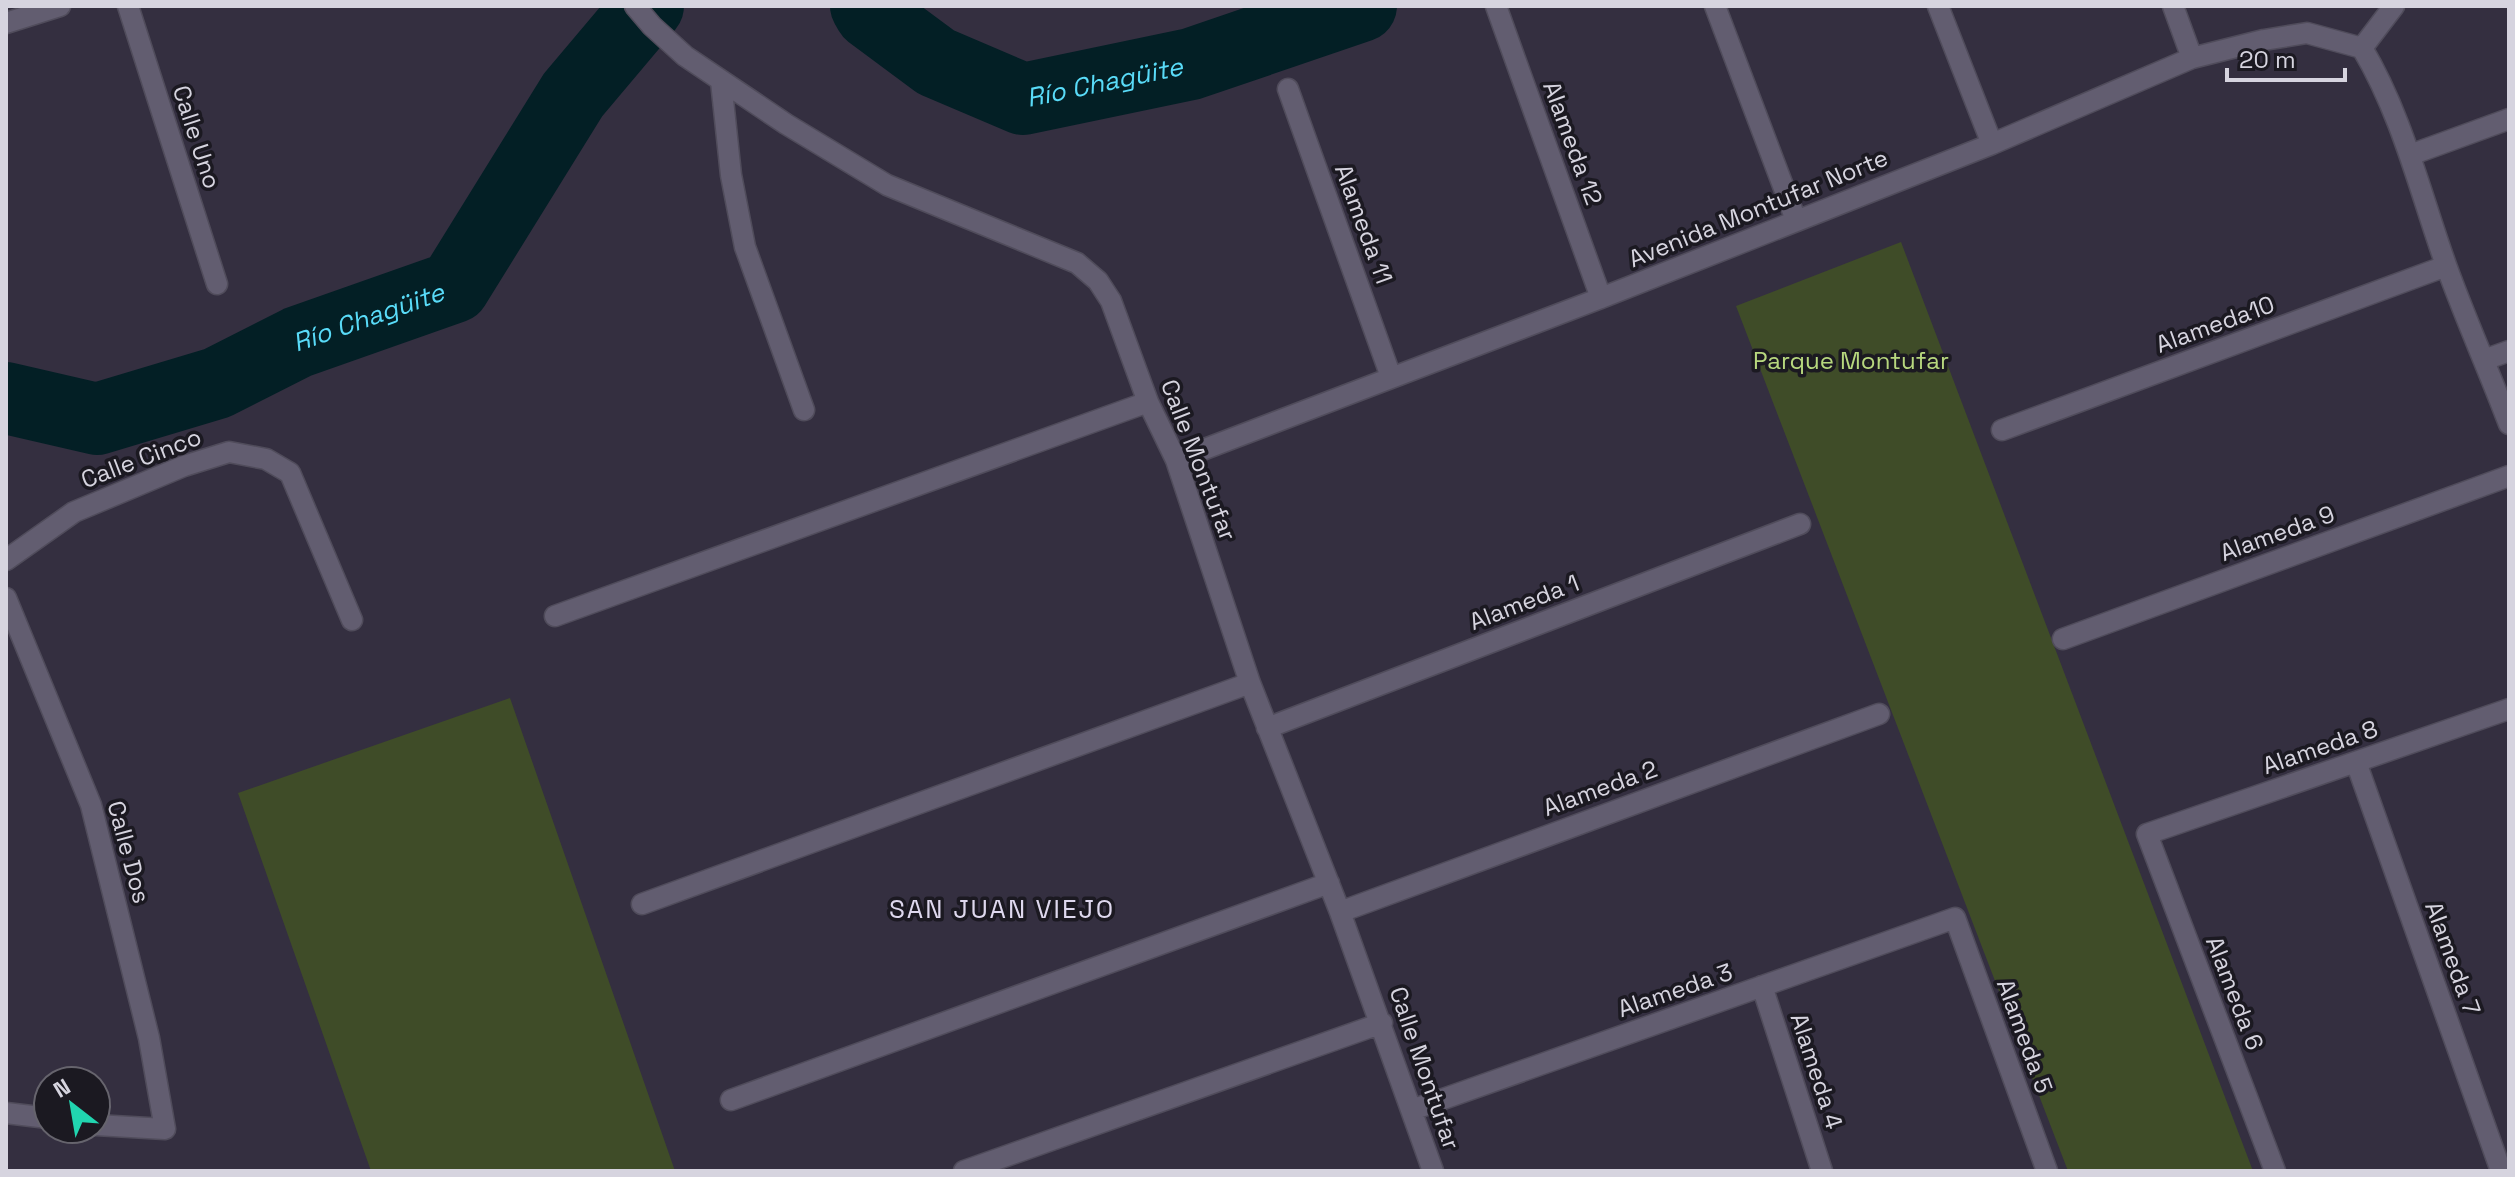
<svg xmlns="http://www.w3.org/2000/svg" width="2515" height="1177" font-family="'Space Grotesk',sans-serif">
  <rect width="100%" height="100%" fill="#342f40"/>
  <path fill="#3f4c28" d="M1901 242 2253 1171H2068L1736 306Z
    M510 698 675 1171H371L238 793Z"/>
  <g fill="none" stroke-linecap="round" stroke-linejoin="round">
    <g stroke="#031f25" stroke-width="72">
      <path id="s1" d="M866 6 870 13 936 62 1023 99 1191 64 1361 6"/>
      <path id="s2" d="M6 398 97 419 217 383 298 342 454 287 573 95 648 6"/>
    </g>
    <defs>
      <path id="minor" d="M128 6 217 284
        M635 6 652 26 685 56 786 124 887 185 1077 263 1098 281 1111 301 1148 402 1176 460 1250 683 1340 912 1433 1171
        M1496 6 1601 298
        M1715 6 1796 220
        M1938 6 1992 144
        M2173 6 2192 58
        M6 23 60 6
        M2362 48C2402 115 2420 192 2446 265 2465 318 2489 371 2509 424
        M2362 48 2394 6
        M721 81 731 175 745 247 804 410
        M1288 89 1391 377
        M2410 155 2509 119
        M2484 360 2509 351
        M2002 430 2446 266
        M1176 460 1601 298 1992 144 2192 58 2264 40 2307 33 2362 48
        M6 560 74 512 184 466 229 452 266 459 290 473 352 620
        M6 598 91 805 149 1038 165 1129 96 1125
        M555 616 1148 402
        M2063 639 2509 476
        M1267 728 1800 524
        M2356 762 2501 1171
        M642 904 1250 683
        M1340 912 1879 714
        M1762 986 1822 1171
        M731 1100 1329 883
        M1412 1110 1955 918 2047 1171
        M6 1113 48 1118
        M964 1171 1382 1023
        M2275 1171 2147 834 2509 709"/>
    </defs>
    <use href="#minor" stroke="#504c5b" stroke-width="23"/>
    <use href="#minor" stroke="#625d70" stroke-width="20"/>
  </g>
  <g text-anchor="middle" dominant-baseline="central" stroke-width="7" stroke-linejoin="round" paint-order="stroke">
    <g font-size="24" fill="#d6d4df" stroke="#1b1921">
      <text transform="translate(197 137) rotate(72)">Calle Uno</text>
      <text transform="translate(1573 143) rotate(70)">Alameda 12</text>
      <text transform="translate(1758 208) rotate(-22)">Avenida Montufar Norte</text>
      <text transform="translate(1364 224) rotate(70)">Alameda 11</text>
      <text transform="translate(2215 324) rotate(-20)">Alameda10</text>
      <text transform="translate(141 458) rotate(-21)">Calle Cinco</text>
      <text transform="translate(1199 460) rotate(69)">Calle Montufar</text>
      <text transform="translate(2277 533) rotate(-20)">Alameda 9</text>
      <text transform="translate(1524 602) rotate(-21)">Alameda 1</text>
      <text transform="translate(2320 747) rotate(-19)">Alameda 8</text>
      <text transform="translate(1600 788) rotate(-20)">Alameda 2</text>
      <text transform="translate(129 852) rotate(75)">Calle Dos</text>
      <text transform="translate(2453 958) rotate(70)">Alameda 7</text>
      <text transform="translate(1675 990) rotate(-19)">Alameda 3</text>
      <text transform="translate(2235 993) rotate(69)">Alameda 6</text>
      <text transform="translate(2025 1036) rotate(70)">Alameda 5</text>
      <text transform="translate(1425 1068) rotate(71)">Calle Montufar</text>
      <text transform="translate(1817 1071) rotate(72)">Alameda 4</text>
    </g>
    <g font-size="24" fill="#b7d77e" stroke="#1b1921">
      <text x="1851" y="360">Parque Montufar</text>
    </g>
    <g font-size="26" font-style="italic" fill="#59dbf8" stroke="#1b1921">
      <text stroke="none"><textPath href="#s1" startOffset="268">Río Chagüite</textPath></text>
      <text stroke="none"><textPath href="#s2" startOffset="384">Río Chagüite</textPath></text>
    </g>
    <g font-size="26" letter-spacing="2" fill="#ded8ee" stroke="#1b1921">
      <text x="1002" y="909">SAN JUAN VIEJO</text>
    </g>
  </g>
  <rect width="2515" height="1177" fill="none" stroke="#d6d4df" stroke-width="16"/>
  <g transform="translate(72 1105) rotate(329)"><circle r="38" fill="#1b1921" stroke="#66646d" stroke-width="2"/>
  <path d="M0-6L14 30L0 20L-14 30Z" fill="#21d5b0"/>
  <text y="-12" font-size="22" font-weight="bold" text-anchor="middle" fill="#d6d4df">N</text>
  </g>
  <path d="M2227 68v12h118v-12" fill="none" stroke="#d6d4df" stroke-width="4"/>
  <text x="2239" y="68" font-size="24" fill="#d6d4df" stroke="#1b1921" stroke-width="6" paint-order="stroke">20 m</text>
</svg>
